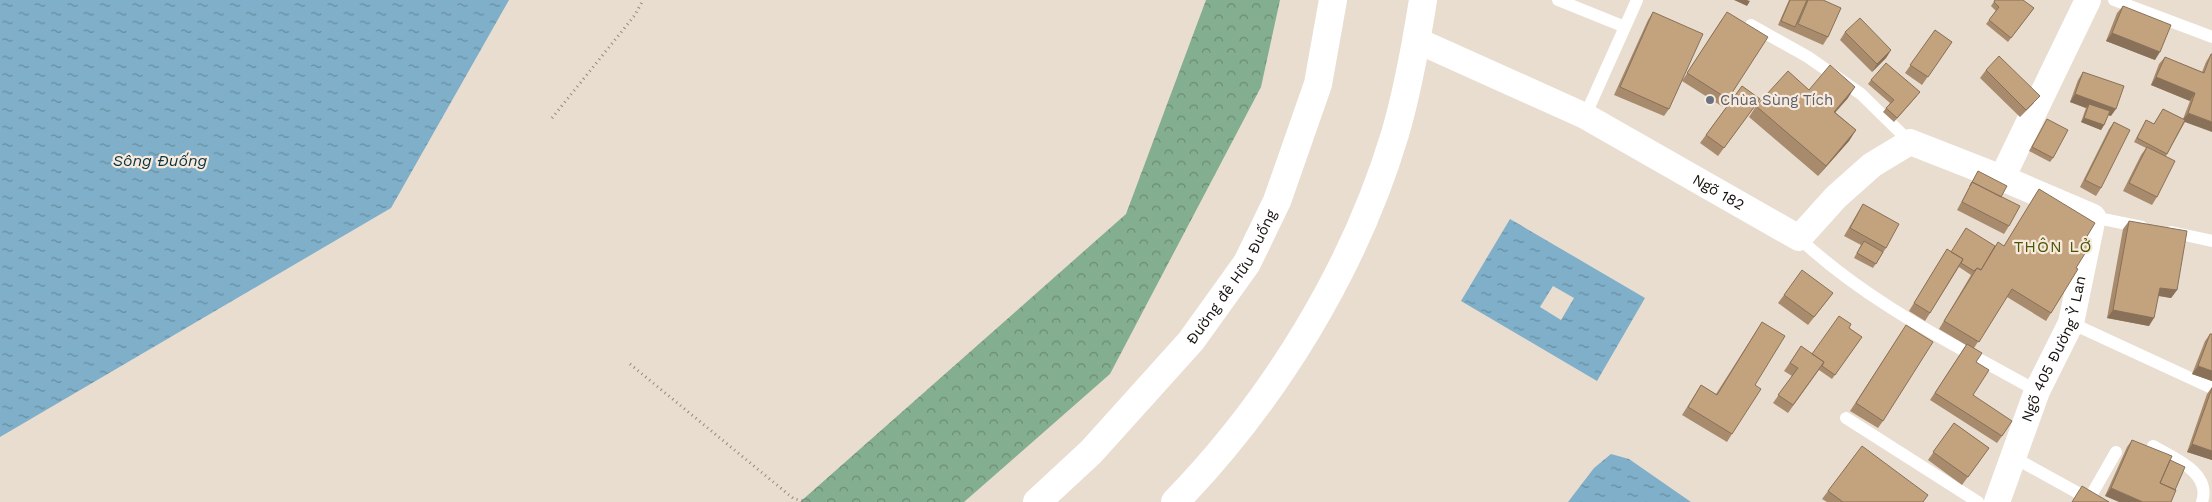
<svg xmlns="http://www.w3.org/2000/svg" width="2212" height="502" font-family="'Work Sans',sans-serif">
  <defs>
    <pattern id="forest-crowns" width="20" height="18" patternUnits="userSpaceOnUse" patternTransform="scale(1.25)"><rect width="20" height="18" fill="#84ae90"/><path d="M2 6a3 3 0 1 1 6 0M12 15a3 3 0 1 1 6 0" fill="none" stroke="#6b8c74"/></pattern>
    <pattern id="water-ripples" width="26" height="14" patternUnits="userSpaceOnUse" patternTransform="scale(1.25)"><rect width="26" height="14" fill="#7fafc9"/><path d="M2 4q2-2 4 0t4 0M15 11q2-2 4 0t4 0" fill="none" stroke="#678da1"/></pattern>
  </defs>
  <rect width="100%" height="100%" fill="#e9ddd0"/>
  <path fill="url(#forest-crowns)" d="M1206 0H1280L1261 87 1110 374 964 502H800L1126 214Z"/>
  <path fill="url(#water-ripples)" fill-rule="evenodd" d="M0 0H509L391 208 0 437Z
    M1510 219 1645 298 1597 381 1461 301ZM1553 286 1574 298 1561 320 1540 307Z
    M1611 454 1629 459 1691 502H1568L1594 468Z"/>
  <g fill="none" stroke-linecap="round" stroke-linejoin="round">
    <path stroke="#92897f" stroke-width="3" stroke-dasharray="1 4" stroke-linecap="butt" d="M552 118 635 15 643 0
      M630 364 794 499 811 502"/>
    <path stroke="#fff" stroke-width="12" d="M1558 0 1625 27 1637 0
      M2114 0 2212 37
      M1751 25 1808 57 1861 94 1910 142
      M1585 116 1625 27
      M2093 217 2142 227
      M2171 232 2212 241
      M1799 238C1868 303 1955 345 2037 391
      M2071 323 2212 388
      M1846 418 1978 502
      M2153 446C2173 458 2212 472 2202 502
      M2013 457 2089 499 2116 452"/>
    <g stroke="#fff" stroke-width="26">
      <path id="s1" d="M1416 40 1585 116 1799 238 1836 197 1872 165 1910 142 2002 178"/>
      <path id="s2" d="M1997 502 2037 391 2071 323 2093 217 2002 178 2088 0"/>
    </g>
    <path stroke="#fff" stroke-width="28" d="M1175 502C1274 400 1354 270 1395 134 1408 90 1416 44 1423 0"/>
    <path stroke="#fff" stroke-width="28" id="s3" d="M1037 502 1091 452 1191 341 1247 263 1277 201 1318 84 1333 0"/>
  </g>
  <path fill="#a88b6c" d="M1789 0H1808L1828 37 1823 45 1778 25Z
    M1995 0 2034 8 2008 42 1986 24 1996 11 1991 6Z
    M2123 6 2155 60 2106 41 2117 13Z
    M1653 12 1669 109 1664 116 1614 95 1648 20Z
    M1722 19 1728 99 1723 107 1682 81Z
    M1935 30 1952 42 1922 85 1905 73Z
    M1845 32 1891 50 1886 58 1872 72 1840 40Z
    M2211 54 2185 122 2166 156 2157 197 2152 205 2123 191 2141 155 2146 148 2134 142 2146 120 2154 124 2163 109 2183 119 2190 101 2151 85 2159 64 2165 57 2202 72 2206 62Z
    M1986 70 2034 103 2020 117 1980 78Z
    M2083 72 2111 116 2108 115 2104 125 2101 130 2081 122 2086 108 2070 102 2078 80Z
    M1871 80 1917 96 1894 122 1883 112 1890 103 1868 84Z
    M1742 86 1760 99 1718 156 1700 143Z
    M1809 90 1848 98 1835 112 1856 130 1849 141 1818 176 1749 117 1756 106Z
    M2047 119 2053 158 2050 162 2029 151Z
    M2114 122 2101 188 2096 196 2080 187 2109 129Z
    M1978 171 2001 197 2009 226 2004 234 1957 210Z
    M2039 189 2083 243 2076 268 2051 313 2046 321 2007 297 1974 348 1976 362 1973 395 2002 436 1997 443 1930 400 1966 345 1939 329 1971 275 1959 267 1925 321 1909 311 1947 249 1951 252 1995 246H2004Z
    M1863 204 1886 248 1873 268 1854 258 1861 245 1844 236 1858 212Z
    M2129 221 2177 290 2171 298 2158 296 2149 326 2107 318 2123 229Z
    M1833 293 1808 325 1778 303 1784 295Z
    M1762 322 1755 385 1732 434 1727 442 1682 415 1701 385 1716 394Z
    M1849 328 1862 337 1832 379 1819 370 1788 413 1773 403 1792 376 1784 371 1801 346 1812 354Z
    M1901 333 1883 421 1878 428 1850 411Z
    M2210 334H2212V381L2192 374 2205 341Z
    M2212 387V460L2187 452 2207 394Z
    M1954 423 1989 448 1962 485 1928 460Z
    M2132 440 2170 460 2105 496 2127 447Z
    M1828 491 1924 502H1827L1822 499Z"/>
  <path fill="#887158" d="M1734 0H1747L1750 1 1747 6Z
    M2112 33 2160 52 2155 60 2106 41Z
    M1891 50 1886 58 1872 72 1877 64Z
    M2156 77 2195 93 2190 101 2151 85Z
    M1855 87 1848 98 1827 122 1834 112Z
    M2075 94 2116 109 2111 116 2087 108 2089 104 2086 108 2070 102Z
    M2188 113 2212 122V132L2182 121Z
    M2084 118 2104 125 2101 130 2081 122Z
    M1856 130 1849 141 1818 176 1826 166Z
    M2160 288 2177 290 2171 298 2155 295Z
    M2113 310 2154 318 2149 326 2107 318Z
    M2198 366 2212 371V381L2192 374Z
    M2192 444 2212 451V460L2187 452Z
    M2111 488 2143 502H2119L2105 496Z"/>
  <path fill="#c3a27e" stroke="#887158" d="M1790 0H1807L1795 27 1781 21Z
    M1808 0H1823L1841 8 1828 37 1798 24Z
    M1995 0H2023L2034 8 2011 38 1989 20 1999 7 1994 2Z
    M2123 6 2171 25 2160 52 2112 33Z
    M1653 12 1703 34 1669 109 1620 87Z
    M1727 12 1768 37 1728 99 1687 73Z
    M1860 18 1891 50 1877 64 1845 32Z
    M1935 30 1952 42 1928 77 1910 65Z
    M2211 54H2212V122L2188 113 2195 93 2156 77 2165 57 2204 73Z
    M1999 56 2040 96 2026 110 1986 70Z
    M1886 63 1920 92 1897 118 1886 108 1894 100 1871 80Z
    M1830 65 1855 87 1834 112 1856 130 1826 166 1756 106 1788 71 1809 90Z
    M2083 72 2124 86 2116 109 2075 94Z
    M1742 86 1760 99 1724 148 1706 135Z
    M2089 104 2110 111 2104 125 2084 118Z
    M2163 109 2185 120 2167 154 2137 138 2146 120 2154 124Z
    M2047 119 2068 130 2053 158 2032 147Z
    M2114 122 2130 130 2101 188 2085 180Z
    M2147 147 2175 161 2157 197 2129 183Z
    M1978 171 2007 186 2001 197 1972 182 1970 186Z
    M1972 182 2020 206 2009 226 1962 202Z
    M2039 189 2095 223 2083 243 2089 247 2076 268 2078 269 2051 313 2012 289 1979 342 1944 321 1977 268 1981 270 1998 242 2004 246Z
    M1863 204 1899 224 1886 248 1850 228Z
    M2129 221 2187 231 2177 290 2160 288 2154 318 2113 310Z
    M1966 228 1995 246 1981 270 1977 268 1974 271 1961 263 1963 259 1951 252Z
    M1864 241 1883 252 1876 264 1857 253Z
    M1947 249 1963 259 1930 313 1914 303Z
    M1802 270 1833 293 1814 317 1784 295Z
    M1839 316 1851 324 1849 328 1862 337 1835 375 1822 366 1824 362 1812 354Z
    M1762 322 1785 336 1755 385 1761 389 1732 434 1688 407 1701 385 1717 395Z
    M1906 325 1933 342 1883 421 1856 403Z
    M2210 334H2212V371L2198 366Z
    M1967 344 1982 353 1976 362 1989 370 1973 395 2012 421 2002 436 1935 393Z
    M1801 346 1824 362 1793 405 1778 395 1798 368 1790 363Z
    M2212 388V451L2192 444Z
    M1954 423 1989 448 1968 477 1933 452Z
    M2132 440 2172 456 2160 483 2176 490 2171 502H2143L2111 488Z
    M1862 446 1928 495 1923 502H1843L1828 491Z
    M2170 460 2185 467 2175 490 2160 483Z
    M2082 486 2109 502H2072Z"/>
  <circle fill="#6b7280" stroke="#f7eadd" stroke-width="2" cx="1710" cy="100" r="5"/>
  <g text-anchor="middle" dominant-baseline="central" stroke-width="4.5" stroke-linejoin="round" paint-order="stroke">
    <g font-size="15" fill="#5b616d" stroke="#f7eadd" text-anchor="start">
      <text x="1720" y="100">Chùa Sùng Tích</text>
    </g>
    <g font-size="15" fill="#14100b" stroke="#f7eadd">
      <text stroke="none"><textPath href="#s1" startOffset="339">Ngõ 182</textPath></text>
      <text stroke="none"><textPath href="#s3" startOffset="299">Đường đê Hữu Đuống</textPath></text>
      <text stroke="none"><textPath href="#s2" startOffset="164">Ngõ 405 Đường Ỷ Lan</textPath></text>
    </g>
    <g font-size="16" font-style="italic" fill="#063244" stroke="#f7eadd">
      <text x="160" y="160">Sông Đuống</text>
    </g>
    <g font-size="16" letter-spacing="1" fill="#495807" stroke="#f7eadd">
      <text x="2053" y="246">THÔN LỞ</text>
    </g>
  </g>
</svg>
